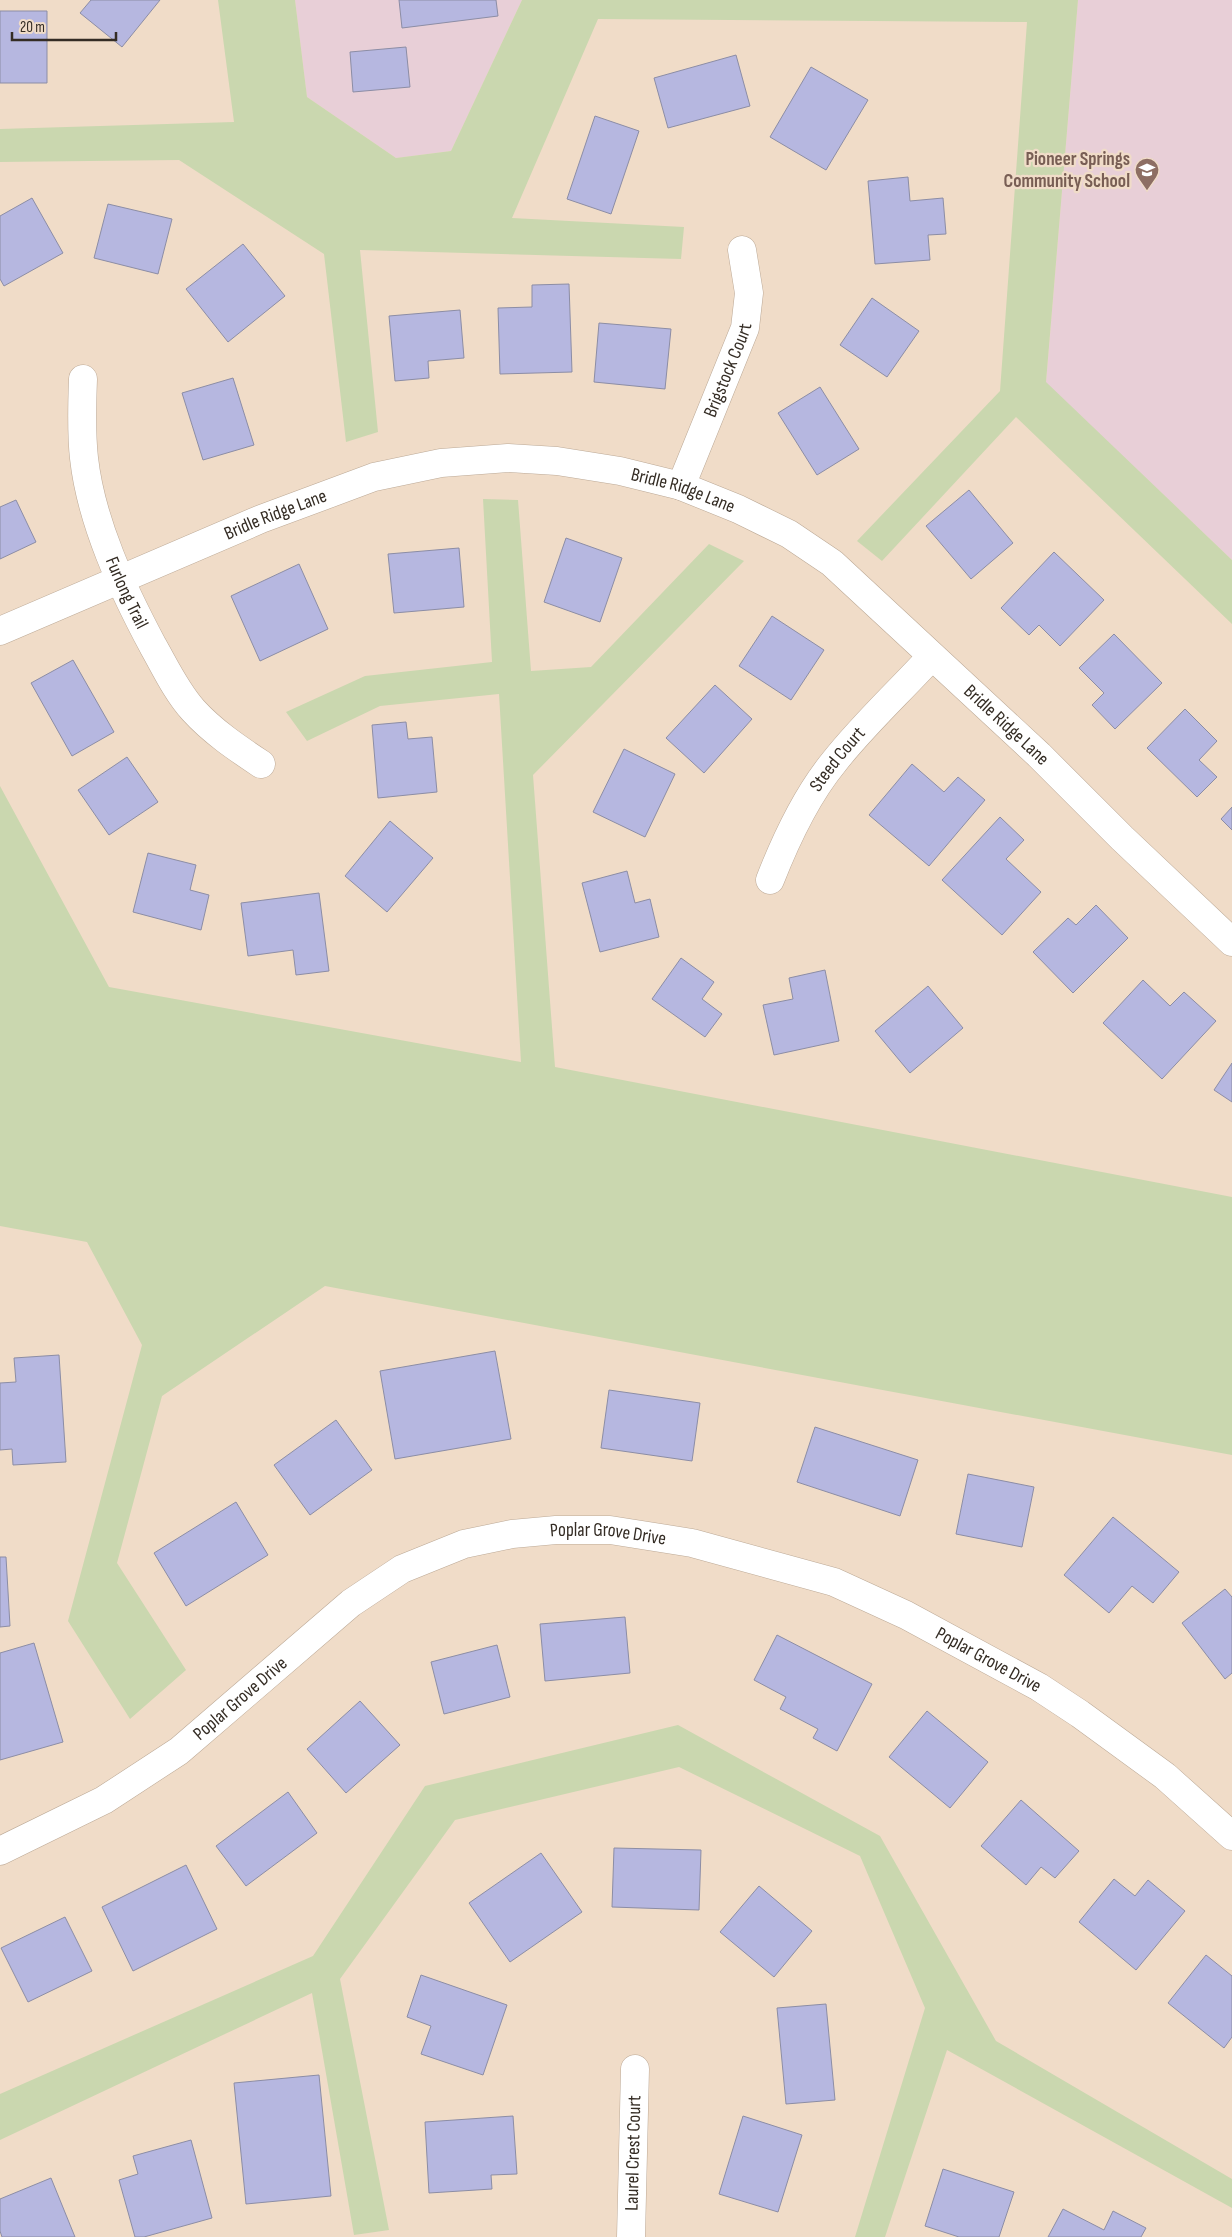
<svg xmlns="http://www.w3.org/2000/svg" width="1232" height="2237" font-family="'Sofia Sans Condensed',sans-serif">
  <rect width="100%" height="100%" fill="#f0dcc8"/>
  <path fill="#e8cfd7" d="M295 0H522L451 151 396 158 307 97Z
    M1078 0H1232V560L1046 383Z"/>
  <path fill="#cad7af" d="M218 0H295L307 97 396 158 451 151 522 0H1078L1046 382 1232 560V624L1016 417 882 561 857 541 1000 391 1027 22 598 19 512 218 684 227 681 259 360 250 378 432 346 442 324 254 179 160 0 162V129L234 122Z
    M483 499 518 500 531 671 591 667 709 544 744 561 533 775 555 1067 1232 1197V1455L325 1286 162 1396 117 1563 186 1670 130 1719 68 1621 142 1345 87 1242 0 1226V786L109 987 521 1062 499 694 380 706 307 741 286 712 365 676 492 662Z
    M678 1725 880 1836 996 2041 1232 2179V2208L947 2050 885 2237H855L925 2008 860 1856 679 1767 455 1820 340 1979 389 2230 354 2235 312 1993 0 2140V2094L313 1956 425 1786Z"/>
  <path fill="#b6b7e0" stroke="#8c8da5" d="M91 0H160L122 47 80 13Z
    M399 0H496L498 16 402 28Z
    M0 11H47V83H0Z
    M406 47 410 87 353 92 350 52Z
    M736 55 750 106 668 128 654 78Z
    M811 67 868 100 826 170 770 137Z
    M595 116 639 131 611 214 567 199Z
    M908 177 910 201 943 198 946 234 928 235 930 260 875 264 868 181Z
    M32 198 63 253 4 286 0 279V216Z
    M108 204 172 219 158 274 94 258Z
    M243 244 285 296 228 342 186 289Z
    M569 284 572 372 500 374 498 308 532 307V285Z
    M872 298 919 331 887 377 840 345Z
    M460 310 464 358 428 361 429 378 395 381 389 316Z
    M599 323 671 329 665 389 594 382Z
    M233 378 254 445 203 460 182 393Z
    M820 387 859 449 817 475 778 413Z
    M969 490 1013 543 971 579 926 526Z
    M16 500 36 542 0 559V507Z
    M566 538 622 558 600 622 544 602Z
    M459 548 464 607 394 613 388 554Z
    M1054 552 1104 600 1060 646 1039 625 1029 635 1001 608Z
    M299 564 328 629 260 661 231 596Z
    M772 616 824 650 791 700 739 666Z
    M1114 634 1162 683 1115 729 1092 705 1104 693 1079 668Z
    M73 660 114 732 72 756 31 683Z
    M715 685 752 719 704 773 666 738Z
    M1185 709 1217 741 1199 760 1217 777 1197 797 1147 748Z
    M406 722 408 739 432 737 437 792 378 798 372 725Z
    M624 749 675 774 645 837 593 812Z
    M127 757 158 802 109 835 78 790Z
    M912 764 944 792 958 777 985 800 929 866 869 815Z
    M1232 807V830L1221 819Z
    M1000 817 1024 840 1006 859 1041 892 1002 935 942 880Z
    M390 821 433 858 387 912 345 876Z
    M148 853 196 865 190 890 209 895 201 930 133 912Z
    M627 871 635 903 650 899 659 937 600 952 582 883Z
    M319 893 329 971 296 975 293 950 248 956 241 903Z
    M1096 905 1128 938 1073 993 1033 952 1068 918 1076 925Z
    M681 958 714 982 702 999 722 1014 705 1037 652 999Z
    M825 970 839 1041 774 1055 763 1005 793 999 789 978Z
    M1143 980 1170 1006 1184 992 1216 1021 1162 1079 1103 1023Z
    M928 986 963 1028 910 1073 875 1031Z
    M1232 1063V1102L1214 1090Z
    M495 1351 511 1439 395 1459 380 1371Z
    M59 1355 66 1462 13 1465 12 1449 0 1450V1383L16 1382 14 1358Z
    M609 1390 700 1403 692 1461 601 1448Z
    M336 1420 372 1470 310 1515 274 1465Z
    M815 1427 918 1460 900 1516 797 1482Z
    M968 1474 1034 1487 1022 1547 956 1534Z
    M236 1502 268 1555 186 1606 154 1553Z
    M1113 1517 1179 1572 1153 1603 1132 1586 1109 1613 1064 1575Z
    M0 1557H6L10 1626 0 1627Z
    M1225 1589 1232 1597V1673L1225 1679 1182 1623Z
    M625 1617 630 1673 545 1681 540 1624Z
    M777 1635 872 1684 837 1751 813 1738 818 1729 780 1709 786 1697 754 1680Z
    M34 1643 63 1742 0 1760V1653Z
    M497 1645 510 1697 444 1714 431 1662Z
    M360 1701 400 1745 346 1793 307 1749Z
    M927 1711 988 1762 950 1808 889 1757Z
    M288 1792 317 1833 246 1886 216 1846Z
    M1021 1800 1079 1851 1055 1878 1041 1867 1026 1885 981 1846Z
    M614 1848 701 1850 699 1910 612 1907Z
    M541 1853 582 1912 510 1962 469 1903Z
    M186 1865 217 1929 133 1971 102 1907Z
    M1114 1879 1135 1896 1148 1880 1185 1911 1136 1970 1079 1922Z
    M759 1886 812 1931 774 1977 720 1932Z
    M65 1917 92 1971 28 2002 1 1948Z
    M1206 1955 1232 1976V2037L1224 2048 1168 2003Z
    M421 1975 507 2005 483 2075 421 2054 431 2026 407 2017Z
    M826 2004 835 2100 786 2104 777 2008Z
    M319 2075 331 2196 246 2204 234 2083Z
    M513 2116 517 2174 491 2175 492 2189 429 2193 425 2122Z
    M743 2116 802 2135 778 2212 719 2194Z
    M191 2140 212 2218 144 2237H135L119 2180 138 2174 133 2156Z
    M943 2169 1014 2192 999 2237H959L925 2226Z
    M51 2178 75 2237H2L0 2231V2199Z
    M1063 2209 1104 2230 1113 2211 1146 2228 1141 2237H1048Z"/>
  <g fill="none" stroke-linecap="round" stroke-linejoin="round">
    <defs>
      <g id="street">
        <path id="s1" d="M83 379C82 405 81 432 84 458 91 522 123 590 153 646 165 667 176 691 193 710 213 732 237 748 261 764"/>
        <path id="s2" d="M681 486 745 328 749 293 742 250"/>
        <path id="s3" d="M0 631 261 519 374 477 441 463 508 458 557 461 620 471 681 486 738 509 789 534 832 563 1039 755 1122 838 1232 942"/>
        <path id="s4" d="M770 880C786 839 806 796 834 762 863 725 899 692 931 657"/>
        <path id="s5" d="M0 1851 104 1800 179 1751 351 1603 402 1569 464 1544 512 1534 556 1530H610L692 1543 834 1582 906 1615 1039 1687 1080 1714 1165 1776 1232 1836"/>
        <path id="s6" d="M631 2237 635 2069"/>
      </g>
    </defs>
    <use href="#street" stroke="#bca996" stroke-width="29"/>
    <use href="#street" stroke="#fff" stroke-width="28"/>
  </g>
  <defs>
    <symbol id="school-pin" viewBox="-11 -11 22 30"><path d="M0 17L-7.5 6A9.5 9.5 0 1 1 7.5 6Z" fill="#8d6e63" stroke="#f0dcc8"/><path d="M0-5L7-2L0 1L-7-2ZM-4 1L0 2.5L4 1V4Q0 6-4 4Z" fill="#fff"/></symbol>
  </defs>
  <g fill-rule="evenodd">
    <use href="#school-pin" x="1133" y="156" width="28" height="38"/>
  </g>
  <g text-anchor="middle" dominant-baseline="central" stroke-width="4.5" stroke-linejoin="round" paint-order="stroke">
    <g font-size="19" font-weight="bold" fill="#785e54" stroke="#f0dcc8" text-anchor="end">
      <text x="1130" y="159">Pioneer Springs<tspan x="1130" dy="22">Community School</tspan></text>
    </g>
    <g font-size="19" fill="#342c24" stroke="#f0dcc8">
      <text stroke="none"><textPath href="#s2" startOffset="125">Brigstock Court</textPath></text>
      <text stroke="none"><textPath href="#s3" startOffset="719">Bridle Ridge Lane</textPath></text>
      <text stroke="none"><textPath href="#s3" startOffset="299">Bridle Ridge Lane</textPath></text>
      <text stroke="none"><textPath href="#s1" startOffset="221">Furlong Trail</textPath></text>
      <text stroke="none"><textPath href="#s3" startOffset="1124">Bridle Ridge Lane</textPath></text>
      <text stroke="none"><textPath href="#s4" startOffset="139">Steed Court</textPath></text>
      <text stroke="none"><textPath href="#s5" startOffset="706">Poplar Grove Drive</textPath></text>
      <text stroke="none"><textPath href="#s5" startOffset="1111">Poplar Grove Drive</textPath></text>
      <text stroke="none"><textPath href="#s5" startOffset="286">Poplar Grove Drive</textPath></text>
      <text stroke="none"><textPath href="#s6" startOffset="84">Laurel Crest Court</textPath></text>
    </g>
  </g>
  <path d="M12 32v8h104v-8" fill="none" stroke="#342c24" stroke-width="2.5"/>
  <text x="20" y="32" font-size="15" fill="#342c24" stroke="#f0dcc8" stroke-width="4" paint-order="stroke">20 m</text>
</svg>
